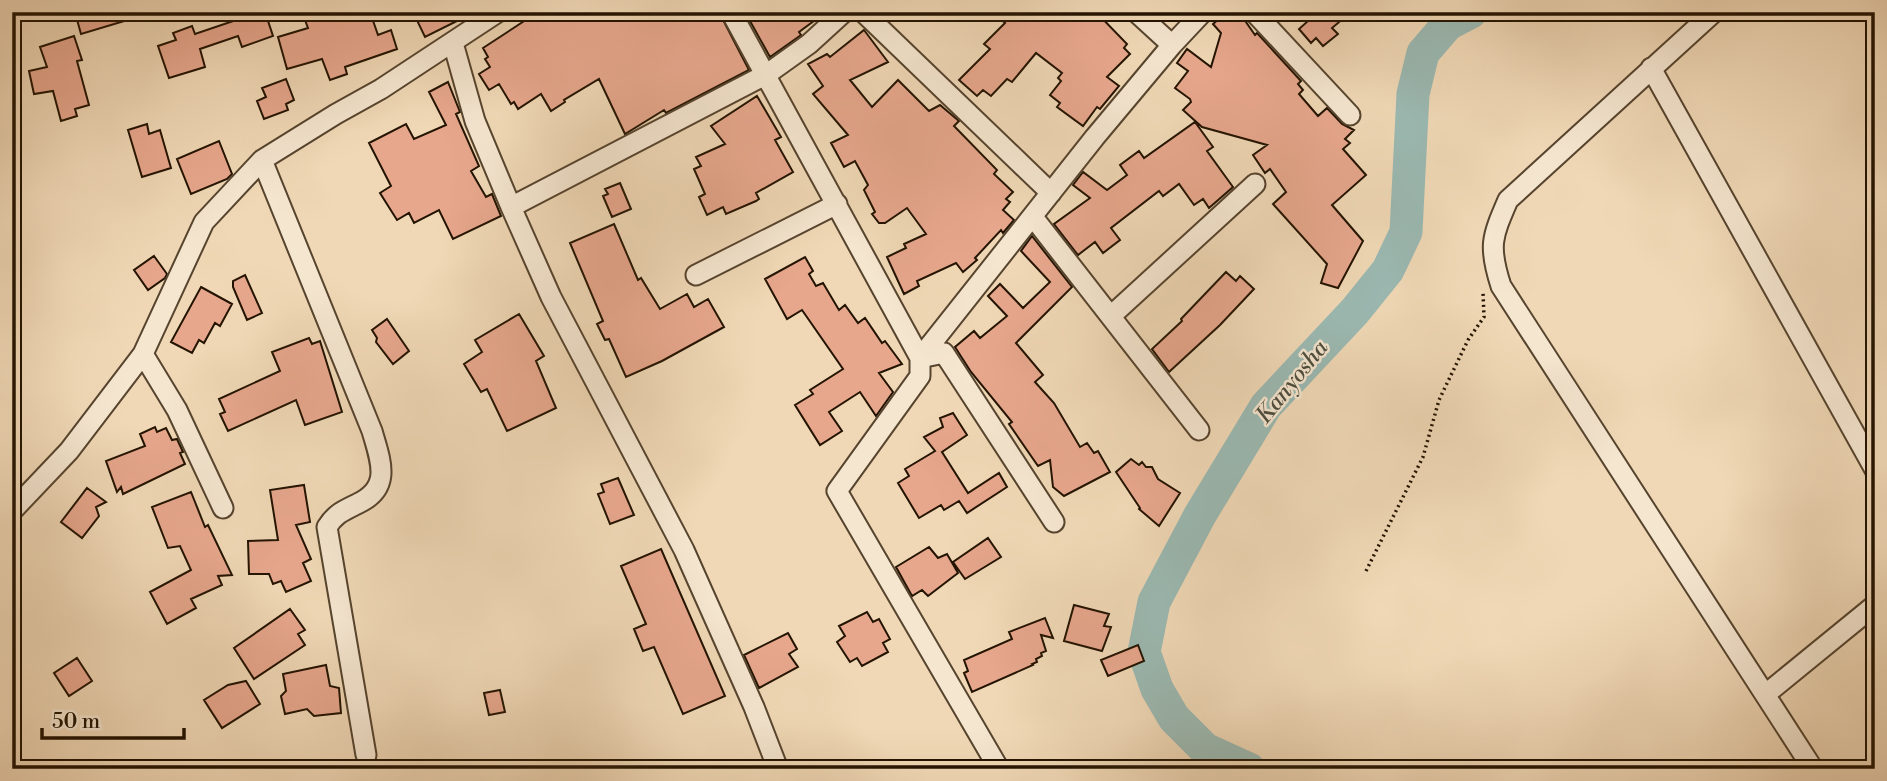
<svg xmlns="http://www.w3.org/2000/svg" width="1887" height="781" font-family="'Libre Bodoni',serif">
  <rect width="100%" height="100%" fill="#f0d8b6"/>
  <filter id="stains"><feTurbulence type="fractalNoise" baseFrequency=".00286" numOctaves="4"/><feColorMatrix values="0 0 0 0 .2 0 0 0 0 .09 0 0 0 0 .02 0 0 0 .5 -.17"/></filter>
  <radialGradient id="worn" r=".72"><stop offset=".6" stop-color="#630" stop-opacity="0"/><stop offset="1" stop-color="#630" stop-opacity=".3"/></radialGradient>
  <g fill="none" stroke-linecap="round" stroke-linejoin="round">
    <path stroke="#9bb9b2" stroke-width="33" d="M1249 769 1205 749 1174 718 1157 689 1144 652 1154 602 1200 515 1266 406 1355 311 1388 270 1406 232 1413 94 1423 53 1448 24 1471 12"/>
  </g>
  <path fill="#e7a78d" stroke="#231301" stroke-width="2" d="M78 12H141V16L81 34 76 16 78 15Z
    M244 12H265L273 36 242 47 238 36 200 49 205 67 169 78 158 46 176 40 173 33 192 26 195 34 245 17Z
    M302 12H370L378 35 391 30 397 49 345 67 347 74 330 80 322 59 287 69 278 37 308 28Z
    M413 12H475L425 37Z
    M538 12H719L749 70 666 113 664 110 625 134 599 79 564 100 565 102 551 111 541 94 518 109 514 102 511 104 499 84 489 90 479 74 490 67 485 59 488 57 483 48Z
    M745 12H826L799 32 801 35 770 57Z
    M994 12H1096L1127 44 1124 48 1130 54 1107 77 1119 86 1100 109 1097 107 1083 126 1057 107 1060 103 1050 95 1061 81 1058 78 1062 73 1036 53 1012 82 1007 79 991 96 983 90 977 96 959 80 990 49 984 44 1005 23Z
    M1227 12H1239L1255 35 1257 33 1301 81 1298 84 1303 90 1299 94 1318 116 1327 108 1342 124 1354 130 1345 139 1350 143 1343 149 1366 175 1332 205 1363 241 1338 288 1321 283 1327 264 1273 204 1286 192 1270 169 1265 173 1253 155 1267 145 1202 127 1183 110 1191 102 1190 99 1175 88 1188 71 1177 63 1187 49 1211 67 1221 33 1213 24Z
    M1300 12H1351L1332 28 1338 34 1323 46 1316 38 1311 43 1299 29 1308 21Z
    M864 30 888 62 850 80 872 107 898 80 929 111 940 105 959 121 954 126 997 170 994 174 1013 192 1006 199 1010 202 1003 210 1014 220 1003 233 1001 230 975 258 977 260 963 272 956 263 917 281 919 286 904 294 887 257 906 248 904 244 926 234 907 208 885 223H879L872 214 875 212 864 190 868 185 855 161 844 167 831 143 848 135 813 94 823 86 808 64 827 54 830 57Z
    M74 36 82 60 77 61 89 105 75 109 77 116 61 121 53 91 34 94 29 71 47 67 40 47Z
    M286 79 294 100 286 104 288 110 264 119 257 101 266 97 262 88Z
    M448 82 460 112 456 114 479 166 471 171 486 197 492 194 501 216 453 239 439 210 414 223 409 213 397 220 380 193 391 186 369 143 406 124 414 139 446 125 429 92Z
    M757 96 781 137 775 140 793 172 756 193 759 199 756 201 726 214 723 207 707 215 699 197 705 194 694 169 701 166 696 157 725 144 711 126Z
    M1195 122 1213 147 1207 151 1233 187 1209 208 1203 199 1194 205 1179 184 1163 196 1159 191 1111 228 1120 240 1103 253 1095 242 1078 255 1054 224 1090 198 1073 185 1083 172 1107 190 1127 175 1120 165 1139 151 1144 158Z
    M147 124 149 134 160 130 171 168 142 177 128 130Z
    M219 141 232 174 227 179 191 194 177 159Z
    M620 183 631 209 612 217 603 196 608 194 605 189Z
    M614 224 638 280 641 278 660 309 687 294 694 307 708 299 724 327 662 361 626 377 609 339 605 340 597 324 603 321 570 243Z
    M1032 236 1072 287 1016 343 1043 375 1035 382 1054 403 1080 447 1087 443 1094 453 1098 451 1110 472 1064 496 1053 487 1050 460 1038 466 1009 424 1012 422 971 372 955 347 974 331 980 338 1007 316 988 296 1000 284 1023 308 1050 282 1021 251Z
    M154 256 167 274 165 278 148 290 134 270Z
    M805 257 813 271 809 274 816 286 823 283 839 310 845 305 858 323 865 318 882 343 885 341 902 364 879 373 893 392 876 416 860 392 829 412 842 431 820 445 795 405 813 394 810 390 843 369 802 310 787 319 765 279Z
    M1226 272 1236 281 1240 276 1254 289 1220 325 1169 372 1152 349 1182 321 1181 319Z
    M245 275 262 313 247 320 233 287V281Z
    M201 287 232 304 220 326 215 323 204 343 199 340 192 353 171 342Z
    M519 314 544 356 536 361 556 408 507 431 487 389 481 392 464 364 482 352 475 340Z
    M387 319 409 351 393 364 376 342 377 338 372 330Z
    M309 338 312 344 320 341 342 412 305 425 296 400 228 431 220 414 225 412 219 399 280 371 272 352Z
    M953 413 967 435 942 452 968 493 999 473 1007 487 967 513 959 501 944 510 941 505 919 518 898 483 909 476 905 469 935 451 924 437 943 427 940 418Z
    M155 427 157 432 166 428 172 440 177 439 183 452 180 453 185 464 123 494 121 487 117 492 106 461 145 446 140 434Z
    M1131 459 1139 465 1142 462 1146 467H1152L1158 479 1180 493 1159 526 1139 509 1140 508 1116 472Z
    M618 478 634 515 610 524 598 494 604 492 601 484Z
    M304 485 310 522 296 525 311 559 303 563 311 581 286 592 281 581 273 584 269 574H249L248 541 278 540 270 490Z
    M87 488 106 502 96 507 99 516 82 538 61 522Z
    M191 492 205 527 208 525 232 575 218 576 222 585 191 599 196 608 167 624 150 592 191 570 180 546 168 548 152 507Z
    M988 538 1001 557 965 579 953 562Z
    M929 547 938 558 947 554 958 573 928 596 922 590 912 596 896 567Z
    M661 549 725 696 683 714 654 647 643 651 634 629 646 624 621 566Z
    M1074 605 1109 614 1104 626 1111 627 1102 651 1064 641Z
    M290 609 305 630 298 634 305 645 254 679 234 648Z
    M867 612 873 622 879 619 890 639 883 643 888 652 862 666 857 658 850 662 837 642 845 636 839 626Z
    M1045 618 1053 638 1041 635 1046 651 1041 653 1042 656 1036 659 1037 662 1032 664 1033 665 972 692 964 673 968 671 964 660 1012 639 1009 632Z
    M788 633 797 649 789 654 798 667 759 688 744 655Z
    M1138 645 1144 661 1108 676 1101 660Z
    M77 658 92 681 69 696 54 673Z
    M326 665 330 686 339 688 341 713 314 716 307 709 285 714 281 696 286 691 283 674Z
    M246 681 260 704 222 728 204 700 228 685Z
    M500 690 505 712 489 715 484 693Z"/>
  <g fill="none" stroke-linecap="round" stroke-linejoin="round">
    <defs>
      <path id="minor" d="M731 12 920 358 944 353 1054 522
        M863 12 1051 193
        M1136 12 1172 45
        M1254 12 1350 115
        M1714 12 1508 200C1492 237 1488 246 1501 286L1813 769
        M453 43 475 121 511 207 551 297 684 550 754 707 778 769
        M1651 68 1875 470
        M262 160 372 431C381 462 392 488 357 504 343 511 335 514 327 527L366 755
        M511 207 767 74 809 44 844 12
        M1033 217 1199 430
        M696 275 837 204
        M1112 315 1255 184
        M143 354 177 410 223 508
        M12 511 69 451 143 354 204 222 262 160 336 114 381 89 498 12
        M1766 694 1875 605
        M999 769 837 491 920 376V358L1095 137 1172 45 1203 12"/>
    </defs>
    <use href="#minor" stroke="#56442e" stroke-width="23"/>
    <path stroke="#231301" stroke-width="3.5" stroke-dasharray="2 3.5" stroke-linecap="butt" d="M1366 571 1423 457 1439 400 1468 340 1484 317 1483 292"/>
    <use href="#minor" stroke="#f5e6d0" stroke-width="19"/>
  </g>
  <g text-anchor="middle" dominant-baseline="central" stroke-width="5" stroke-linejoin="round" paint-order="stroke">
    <g font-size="23" font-style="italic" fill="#4d4d3f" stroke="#f5e6d0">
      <text transform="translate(1292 382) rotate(-51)">Kanyosha</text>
    </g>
  </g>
  <rect width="1887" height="781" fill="none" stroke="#f0d8b6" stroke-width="42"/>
  <rect x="14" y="14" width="1859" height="753" fill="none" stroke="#231301" stroke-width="3.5"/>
  <rect x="21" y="21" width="1845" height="739" fill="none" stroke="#231301" stroke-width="2"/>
  <path d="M42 728v10h142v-10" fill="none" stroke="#231301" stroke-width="3.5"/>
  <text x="52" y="728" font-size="21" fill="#231301" stroke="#f5e6d0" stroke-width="5" paint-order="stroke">50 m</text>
  <rect width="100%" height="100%" filter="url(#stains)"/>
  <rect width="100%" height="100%" fill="url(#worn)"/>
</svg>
